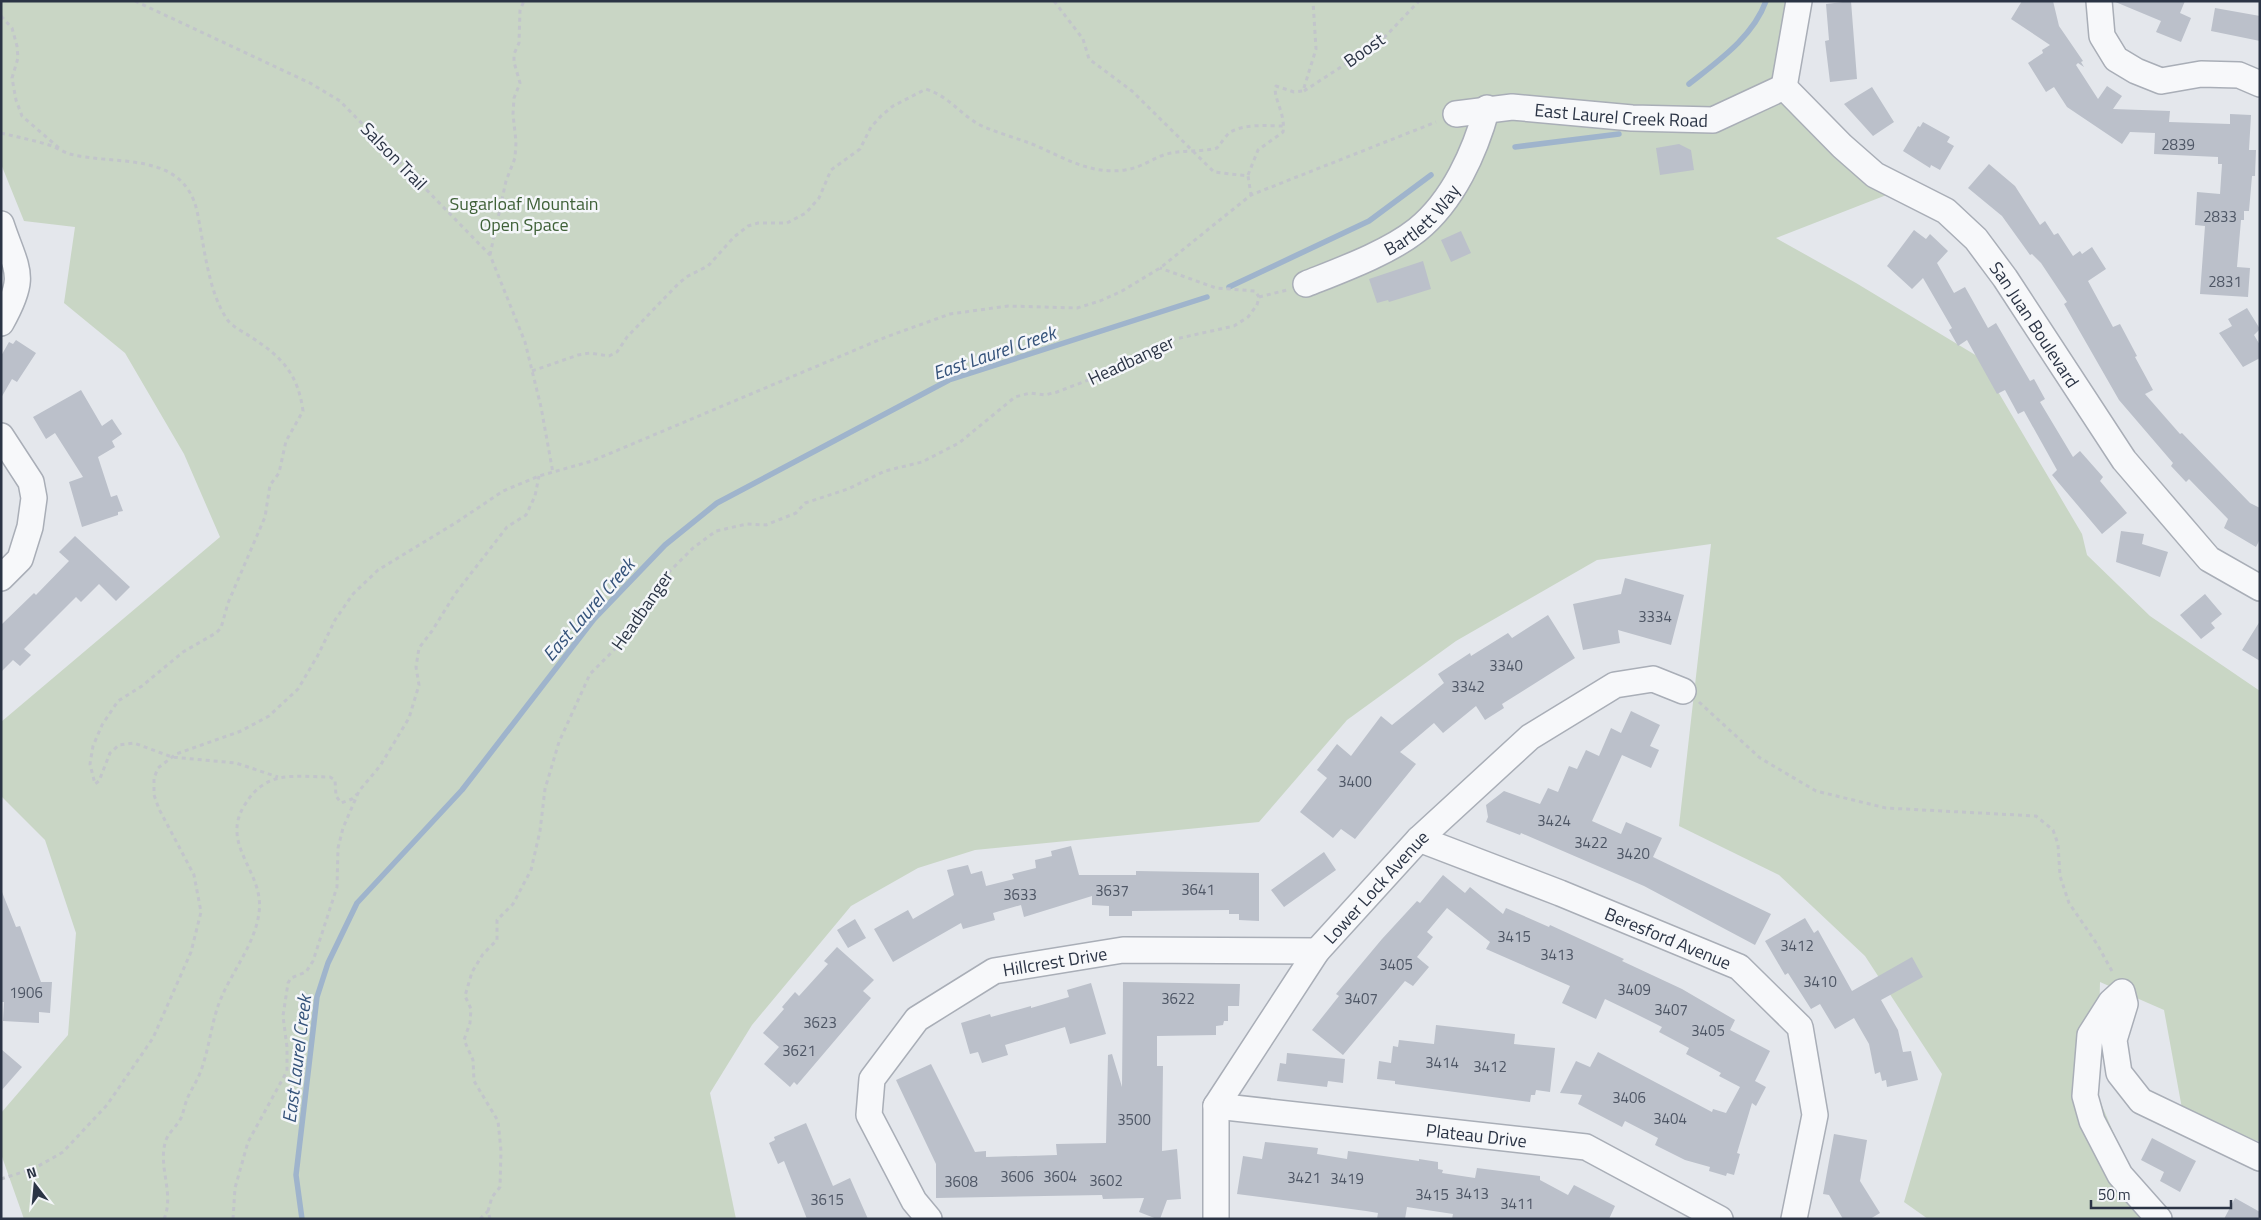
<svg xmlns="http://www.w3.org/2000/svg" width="2261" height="1220" font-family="'Titillium Web',sans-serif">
  <rect width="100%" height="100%" fill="#e4e7ec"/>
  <path fill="#c9d6c5" d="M1 1H1805L1793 84 1850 145 1907 187 1776 238 1856 283 1977 356 2082 534 2087 555 2150 616 2260 691V1142L2183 1114 2164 1010 2100 982 2097 1094 2133 1179 2169 1219H1928L1904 1202 1942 1074 1865 956 1779 875 1679 826 1711 544 1597 560 1456 641 1347 720 1259 822 975 850 918 868 851 906 752 1025 710 1093 736 1219H24L1 1154V1113L68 1035 76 933 45 840 1 796V722L220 537 184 454 125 353 64 303 75 227 24 221 1 164Z"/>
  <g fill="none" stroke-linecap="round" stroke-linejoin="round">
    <path stroke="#9fb4cc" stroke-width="5.5" d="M1689 84C1718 61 1753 37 1766 1
      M1515 147 1619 134
      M1229 287 1369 221 1431 175
      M302 1219 296 1175 317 997 328 963 357 903 462 790 594 619 665 545 717 503 949 380 1207 297"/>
  </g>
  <path fill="#bbc0ca" d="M1851 1 1857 79 1830 82 1825 41 1829 40 1826 4Z
    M2022 1H2053L2059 26 2083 61 2081 62 2084 67 2078 63 2076 65 2098 99 2107 86 2122 96 2113 109 2170 111 2169 122 2230 124V114L2251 115 2249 150H2256L2255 176H2252L2249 211H2244V220H2241L2237 267 2250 268 2248 297 2200 294 2205 226 2195 225 2197 192 2220 194 2222 164H2218V157L2154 154 2155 133 2130 132 2122 144 2067 107 2054 87 2046 92 2028 63 2043 53 2042 50 2050 45 2011 19Z
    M2113 1H2185L2180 13 2191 18 2181 42 2156 32 2161 21Z
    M2215 8 2260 16V41L2211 31Z
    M1872 87 1894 122 1873 136 1844 104Z
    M1923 122 1950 137 1947 142 1954 146 1940 170 1931 165 1930 168 1903 151 1918 126 1920 127Z
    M1679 144 1691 150 1694 170 1660 175 1656 148Z
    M1989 164 2015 186 2040 225 2045 221 2054 235 2058 233 2073 256 2080 251 2082 254 2092 247 2106 269 2088 281 2113 327 2120 324 2137 356 2135 357 2153 390 2145 394 2180 434 2182 433 2250 503 2260 508V539L2256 547 2224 528 2228 519 2189 479 2186 482 2171 466 2173 463 2119 400 2064 304 2067 302 2041 263 2032 254 2030 255 2002 216 1968 188Z
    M1914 230 1926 239 1930 234 1948 251 1937 263 1954 293 1965 287 1988 328 1996 323 2030 381 2034 379 2045 399 2040 402 2073 457 2080 451 2103 477 2100 481 2127 513 2102 534 2052 475 2057 470 2024 411 2018 414 2005 390 1997 394 1967 340 1958 346 1949 330 1952 328 1923 278 1912 289 1887 266Z
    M1461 231 1471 253 1451 262 1441 240Z
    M1423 261 1431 289 1389 302 1388 300 1377 303 1369 279Z
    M2247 308 2260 329 2254 335 2260 345V358L2243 367 2219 333 2232 326 2228 319Z
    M16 340 36 353 17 382 12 379 1 398V356L9 342 13 344Z
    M81 390 102 426 112 419 122 434 112 441 115 447 98 457 111 497 117 495 123 511 118 512V515L82 527 69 482 83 477 55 433 46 439 33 417Z
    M2121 531 2144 534 2142 544 2168 552 2160 577 2116 562Z
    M75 536 130 587 116 601 99 584 81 602 76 597 24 649 31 655 20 666 13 660 1 672V625L34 593 36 595 69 561 59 552Z
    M1625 578 1684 595 1671 645 1618 630 1620 643 1583 650 1573 604 1621 594Z
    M2205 594 2222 614 2211 623 2215 628 2201 639 2180 615Z
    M1548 615 1575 658 1502 704 1504 708 1485 720 1476 706 1443 733 1434 723 1400 752 1416 764 1355 839 1341 829 1333 838 1300 812 1327 778 1317 770 1337 744 1351 756 1381 716 1392 725 1444 683 1438 674 1470 653 1471 656 1508 633 1512 638Z
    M2260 621V661L2242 650Z
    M1631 711 1660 725 1650 746 1659 750 1651 768 1622 755 1592 821 1621 834 1626 822 1662 838 1653 857 1771 914 1755 945 1644 886 1521 833 1520 835 1486 822 1488 817 1486 805 1504 791 1540 804 1548 788 1558 792 1569 766 1577 769 1586 750 1599 756 1611 728 1621 733Z
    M1071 846 1079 875H1136V871L1259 873V921L1239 920V914H1229V910L1132 911V916H1109V906L1092 905V896L1024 917 1021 905 993 913 995 920 963 929 961 923 893 962 874 929 908 910 913 919 954 895 947 870 968 865 971 874 982 871 986 886 1014 879 1012 874 1036 868 1035 860 1052 856 1051 851Z
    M1324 852 1336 870 1284 907 1271 890Z
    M1443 875 1465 893 1470 887 1503 914 1506 908 1549 927 1550 925 1624 959 1622 961 1682 989 1735 1020 1730 1030 1770 1051 1755 1081 1766 1087 1756 1106 1752 1103 1737 1153 1740 1154 1734 1175 1727 1173 1726 1176 1709 1171 1710 1167 1685 1160 1655 1145 1658 1138 1625 1121 1622 1127 1578 1104 1582 1095 1560 1093 1576 1061 1590 1067 1598 1052 1712 1112 1713 1109 1726 1113 1740 1087 1719 1076 1721 1073 1686 1054 1689 1048 1659 1032 1662 1027 1632 1012 1605 999 1596 1019 1562 1003 1570 986 1486 949 1490 942 1447 908 1427 932 1433 937 1417 957 1429 967 1413 986 1405 981 1343 1055 1312 1030 1339 996 1336 994 1382 939 1417 901 1420 903Z
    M2 892 16 927 20 926 41 982H52L50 1013 39 1012V1023L3 1021 4 1002H1Z
    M1805 918 1814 933 1818 930 1852 991 1912 957 1923 977 1881 1000 1898 1030 1903 1052 1911 1051 1918 1080 1887 1087 1886 1080 1882 1081 1880 1072 1875 1074 1869 1044 1854 1018 1835 1029 1820 1004 1811 1009 1788 973 1785 975 1765 941Z
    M855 919 866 938 848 948 837 930Z
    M837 947 874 980 863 991 871 998 797 1085 794 1082 790 1087 764 1064 779 1047 763 1033 784 1009 782 1007 795 992 799 996 828 964 824 961Z
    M1123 982 1240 984 1239 1006H1228V1021H1224L1223 1025 1216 1026V1035L1157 1036V1066H1163L1162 1151 1177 1149 1181 1199 1167 1200 1160 1219H1157L1139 1212 1144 1198 1103 1199 1102 1195 936 1198V1164L896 1080 931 1064 975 1152 986 1151V1157L1057 1155 1056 1144 1106 1143 1108 1055 1112 1054 1122 1087Z
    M1091 983 1106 1034 1070 1044 1065 1027 1005 1045 1008 1055 982 1063 978 1052 970 1054 961 1023 990 1014 991 1017 1031 1006V1008L1069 997 1067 990Z
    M1436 1025 1515 1034 1514 1044 1555 1048 1550 1092 1536 1090 1535 1095H1531L1530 1102 1395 1084V1081L1377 1079 1379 1061 1391 1063 1393 1046 1398 1047 1399 1040 1434 1044Z
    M1 1049 22 1067 1 1091Z
    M1287 1053 1345 1059 1343 1083 1328 1081 1327 1087 1277 1081 1280 1063 1286 1064Z
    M806 1123 833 1186 850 1178 868 1219H807L784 1161 778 1164 769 1143 775 1140 774 1137Z
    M1834 1134 1867 1140 1860 1181 1880 1213 1870 1219H1843L1829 1195 1823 1194Z
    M2152 1138 2196 1161 2180 1192 2160 1181 2164 1172 2141 1160Z
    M1265 1142 1318 1148 1317 1154 1347 1159 1348 1151 1419 1161V1159L1438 1162V1169L1443 1170 1442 1173 1475 1178 1477 1168 1540 1176V1180L1568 1195 1574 1185 1615 1206 1609 1219H1452L1453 1214 1407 1207 1405 1219H1377L1378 1213 1366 1211 1237 1194 1243 1156 1262 1159Z
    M2235 1198 2260 1212V1219H2224Z"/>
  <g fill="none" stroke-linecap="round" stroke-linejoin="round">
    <defs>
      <g id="minor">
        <path d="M2099 1 2102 36 2116 59 2136 71 2161 81 2201 74 2239 75 2260 84"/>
        <path id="s1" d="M1784 87 1842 146 1875 175 1946 211 1976 239 2005 278 2124 460 2209 559 2260 588"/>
        <path d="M1784 87 1799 1"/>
        <path id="s2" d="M1456 114 1512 107 1632 118 1713 120 1784 87"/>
        <path d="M1 224C17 272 28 275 1 323"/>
        <path id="s3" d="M1306 284C1341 270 1388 253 1417 230 1453 201 1475 152 1487 108"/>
        <path d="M1 436 31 482 34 498 30 527 20 559 1 578"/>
        <path id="s4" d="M1419 839 1560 893 1739 967 1800 1027 1815 1115 1794 1219"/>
        <path id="s5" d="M1216 1106 1586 1147 1720 1219"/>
        <path id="s6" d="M929 1219 914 1201 869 1115 872 1079 917 1019 994 971 1123 950 1317 951"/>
        <path id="s7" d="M1216 1219V1106L1317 951 1419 839 1530 737 1615 685 1653 679 1683 691"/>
        <path d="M2159 1219 2120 1175 2092 1121 2085 1096 2090 1035 2111 1002 2122 992 2125 1004 2114 1040 2119 1073 2141 1101 2260 1158"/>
      </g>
    </defs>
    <use href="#minor" stroke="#a9aeb7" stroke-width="28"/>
    <path stroke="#c2c5cb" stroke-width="3" stroke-dasharray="4 4" stroke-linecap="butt" d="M135 1 310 83 340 101 490 255 525 342 541 407 553 473
      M1054 1 1083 39 1089 59 1132 91 1214 172 1248 176 1251 195
      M1 16 12 28 17 46 18 58 12 78 16 100 22 116 59 148
      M1304 91 1381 41 1419 1
      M1 133C17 137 33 140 49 145 56 147 63 152 70 154 115 166 183 150 197 211 204 244 208 292 227 319 232 327 244 332 251 337 282 357 298 374 303 411L286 441 279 473 270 485 265 517 228 603 221 628 216 633 183 652 142 686 118 701 102 725 93 746 90 764 95 784 99 781 110 753 119 745 134 743 172 757 236 763 278 777
      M1248 175 1258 150 1283 132C1286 113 1272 97 1276 86L1294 92 1303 91 1316 49 1313 1
      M490 255 506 181 515 158 516 142 513 114 514 98 520 83 514 62V54L519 43 520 10 524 1
      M1259 297 1287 290
      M532 371 578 355 590 353 609 356 617 352 627 337 679 283 688 276 708 266 734 237 748 226 758 223H787L806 213 819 198 831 170 860 149 871 127 881 116 893 106 926 89C952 98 960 115 982 126 998 133 1016 138 1032 144 1063 157 1090 175 1125 170 1142 168 1155 156 1171 153 1187 150 1202 152 1217 148 1221 143 1225 137 1229 133 1244 123 1267 126 1284 126
      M1699 702 1760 758 1816 791 1886 808 2036 816 2053 830 2058 844 2060 876 2069 903 2097 944 2113 973
      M1 1179 35 1168 63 1152 107 1105 153 1038 191 952 201 912 194 875 159 809 154 795V778L158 768 176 754 241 731 269 716 298 689 318 655 335 620 353 594 378 570 457 522 503 491 539 476 592 461 886 337 950 314 1008 306 1077 308 1100 301 1122 291 1160 268 1251 195 1436 122
      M164 1219C175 1193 157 1166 166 1140 169 1132 177 1126 181 1118 184 1111 185 1103 188 1097 192 1088 197 1081 200 1073 210 1048 211 1020 222 996 234 969 255 943 259 913 265 872 220 846 244 806 266 769 293 777 330 777L335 780 336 796 341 803 352 799 357 794
      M233 1219 235 1188 248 1142 287 1071V1047L283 1016 288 983 291 978 306 972 313 961 337 887 338 848 343 828 359 791 380 766 409 718 419 685 416 667 419 648 432 631 455 594 507 527 526 515 535 496 539 476
      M480 1219 488 1211
      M490 1219 488 1211 492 1197 500 1187 501 1151 498 1121 474 1081 473 1060 464 1040 470 1023 471 1009 465 996 472 972 483 954 497 940V920L513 904 531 870 540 831 545 789 559 742 590 674 626 638 641 618 651 595 664 577 693 548 716 531 747 524 766 525 796 513 805 503 848 489 885 471 922 462 959 443 1015 397 1030 393 1045 395 1057 392 1117 369 1142 351 1171 340 1234 326 1248 317 1257 305 1259 297 1255 291 1216 288 1160 268"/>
    <use href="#minor" stroke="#f7f8fa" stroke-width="25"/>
  </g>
  <g text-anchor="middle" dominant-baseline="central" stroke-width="5" stroke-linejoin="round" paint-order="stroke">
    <g font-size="15" fill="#4f5766">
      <text x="2178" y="144">2839</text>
      <text x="2220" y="216">2833</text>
      <text x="2225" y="281">2831</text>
      <text x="1655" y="616">3334</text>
      <text x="1506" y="665">3340</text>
      <text x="1468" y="686">3342</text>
      <text x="1355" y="781">3400</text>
      <text x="1554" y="820">3424</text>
      <text x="1591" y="842">3422</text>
      <text x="1633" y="853">3420</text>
      <text x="1198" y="889">3641</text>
      <text x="1112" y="890">3637</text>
      <text x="1020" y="894">3633</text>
      <text x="1514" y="936">3415</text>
      <text x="1797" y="945">3412</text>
      <text x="1557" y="954">3413</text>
      <text x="1396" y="964">3405</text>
      <text x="1820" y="981">3410</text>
      <text x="1634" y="989">3409</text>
      <text x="26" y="992">1906</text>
      <text x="1178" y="998">3622</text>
      <text x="1361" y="998">3407</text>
      <text x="1671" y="1009">3407</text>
      <text x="820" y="1022">3623</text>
      <text x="1708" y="1030">3405</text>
      <text x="799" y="1050">3621</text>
      <text x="1442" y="1062">3414</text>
      <text x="1490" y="1066">3412</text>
      <text x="1629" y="1097">3406</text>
      <text x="1670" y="1118">3404</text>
      <text x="1134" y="1119">3500</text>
      <text x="1017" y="1176">3606</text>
      <text x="1060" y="1176">3604</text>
      <text x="1304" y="1177">3421</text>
      <text x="1347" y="1178">3419</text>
      <text x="1106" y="1180">3602</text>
      <text x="961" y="1181">3608</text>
      <text x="1472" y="1193">3413</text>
      <text x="1432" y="1194">3415</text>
      <text x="827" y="1199">3615</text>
      <text x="1517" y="1203">3411</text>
    </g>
    <g font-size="18" fill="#2b3445" stroke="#f4f6f9">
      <text transform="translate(1364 50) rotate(-35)">Boost</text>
      <text stroke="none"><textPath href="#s2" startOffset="166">East Laurel Creek Road</textPath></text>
      <text transform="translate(394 156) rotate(46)">Salson Trail</text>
      <text stroke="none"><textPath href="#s3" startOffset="134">Bartlett Way</textPath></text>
      <text stroke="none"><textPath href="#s1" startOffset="351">San Juan Boulevard</textPath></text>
      <text transform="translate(1131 360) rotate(-25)">Headbanger</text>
      <text transform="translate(642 610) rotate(-55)">Headbanger</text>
      <text stroke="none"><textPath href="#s7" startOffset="385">Lower Lock Avenue</textPath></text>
      <text stroke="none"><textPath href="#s4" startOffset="268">Beresford Avenue</textPath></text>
      <text stroke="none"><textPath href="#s6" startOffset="384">Hillcrest Drive</textPath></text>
      <text stroke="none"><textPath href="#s5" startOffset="262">Plateau Drive</textPath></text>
    </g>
    <g font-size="18" fill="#3f6138" stroke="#f4f6f9">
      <text x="524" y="203">Sugarloaf Mountain<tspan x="524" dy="21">Open Space</tspan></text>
    </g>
    <g font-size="19" font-style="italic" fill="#34527a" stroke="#f4f6f9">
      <text transform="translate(994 352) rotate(-19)">East Laurel Creek</text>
      <text transform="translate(588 609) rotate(-49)">East Laurel Creek</text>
      <text transform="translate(296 1059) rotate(-83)">East Laurel Creek</text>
    </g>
  </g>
  <rect width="2261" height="1220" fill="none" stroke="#2b3445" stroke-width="5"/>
  <g transform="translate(35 1185) rotate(344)" stroke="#f4f6f9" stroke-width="4" paint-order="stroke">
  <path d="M0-4L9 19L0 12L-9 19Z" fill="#2b3445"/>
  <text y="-8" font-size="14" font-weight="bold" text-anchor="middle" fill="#2b3445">N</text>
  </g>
  <path d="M2091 1200v8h140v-8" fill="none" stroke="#2b3445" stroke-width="2.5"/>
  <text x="2098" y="1200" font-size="15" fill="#2b3445" stroke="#f4f6f9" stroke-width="4" paint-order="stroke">50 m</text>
</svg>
